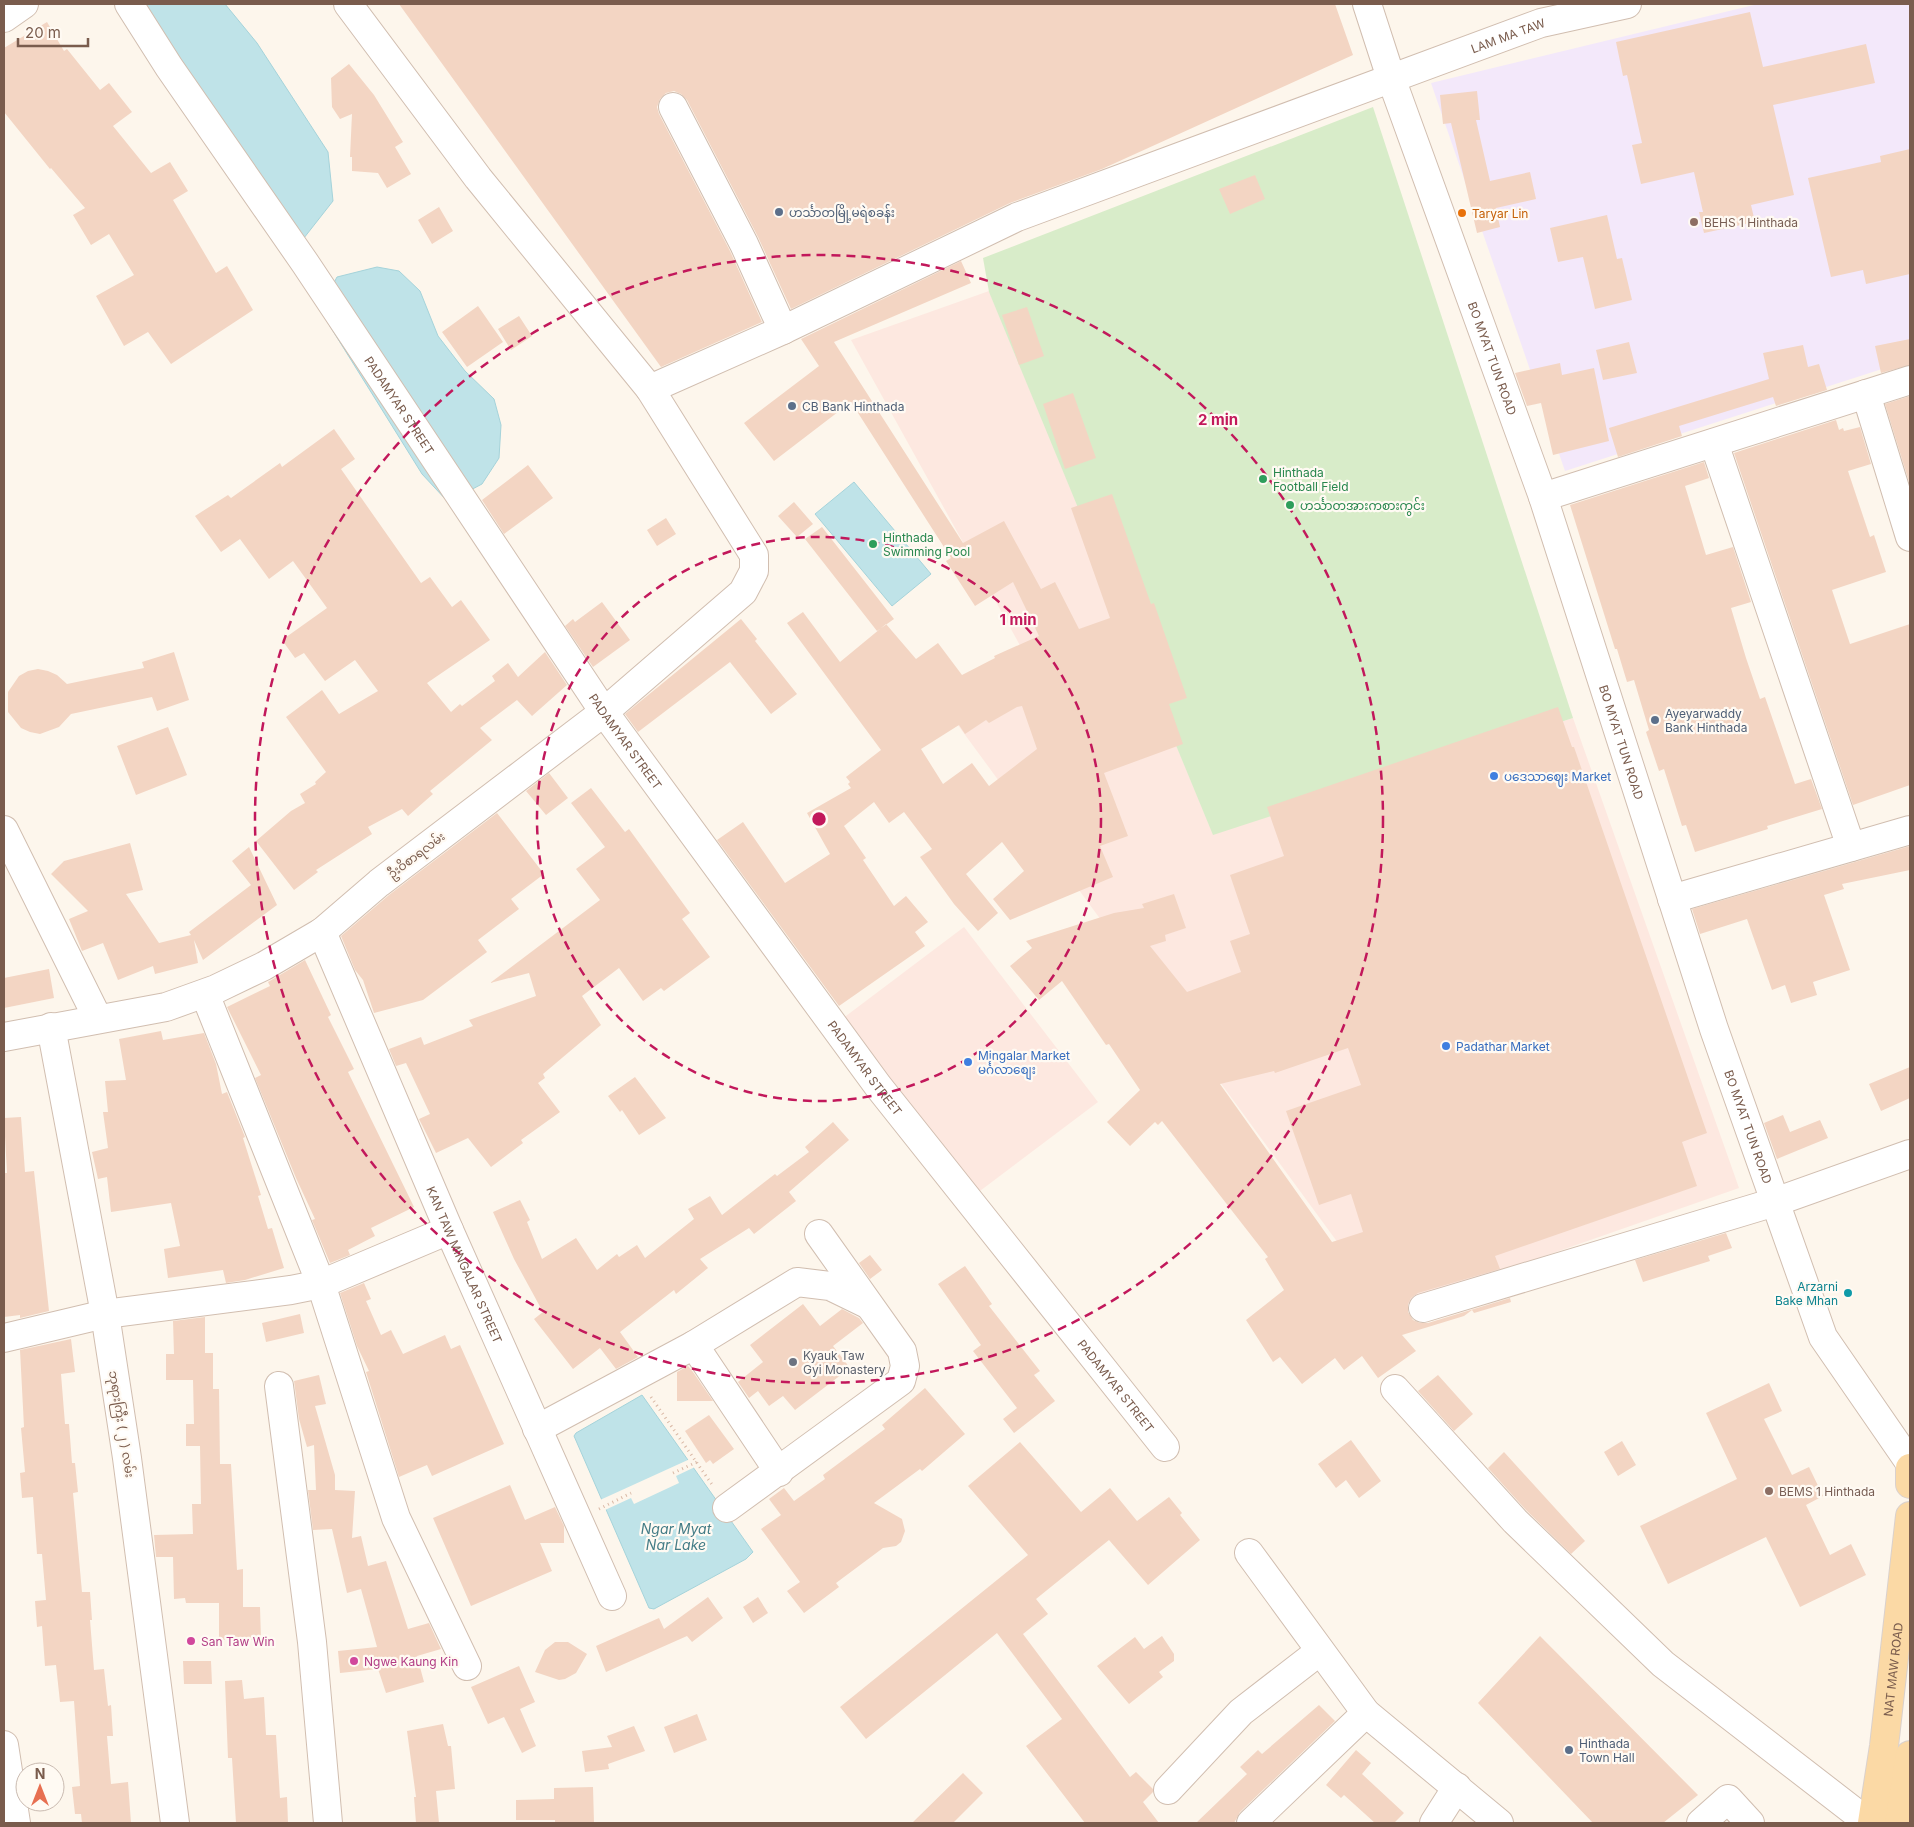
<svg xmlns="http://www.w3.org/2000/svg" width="1914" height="1827" font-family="Inter,'Noto Sans Myanmar',sans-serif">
  <rect width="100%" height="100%" fill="#fdf6ec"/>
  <path fill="#fde8e0" d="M989 291 1213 834 1573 718 1739 1188 1388 1311 938 698 1027 658 851 340Z
    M964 927 1098 1102 972 1197 838 1022Z"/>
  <path fill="#f3e8fa" d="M1758 4H1910V360L1565 471 1431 83Z"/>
  <path fill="#d8ecc9" d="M1373 107 1573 718 1213 835 989 292 983 258Z"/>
  <path fill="#bfe3e8" stroke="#a5d3da" d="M122 4H225L257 43 328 152 333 201 300 243Z
    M377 267 399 271 420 291 438 336 465 371 494 399 501 425 499 458 482 484 448 502 422 474 328 323 322 305 337 277Z
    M854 482 931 574 892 606 815 514Z
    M642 1395 753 1552 746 1559 654 1609 649 1608 574 1436 576 1433Z"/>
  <path fill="#fdf6ec" d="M690 1459 695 1467 676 1476 679 1483 634 1504 631 1498 605 1510 600 1500Z"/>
  <path fill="#f3d5c3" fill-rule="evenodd" d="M399 4H1335L1353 55 1102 169 1010 203 791 309 758 237 687 100 681 94 674 91 666 93 660 99 657 107 659 114 730 251 762 322 661 367Z
    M1750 12 1763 67 1866 44 1875 83 1773 105 1794 195 1751 205 1755 222 1704 233 1699 212H1703L1694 172 1641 184 1632 145 1642 143 1627 75 1623 76 1616 42Z
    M47 22 64 51 67 49 100 90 109 83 132 112 113 126 151 173 170 162 188 191 173 200 216 273 227 266 253 310 171 364 148 332 124 346 96 296 134 275 109 234 91 245 73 215 85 208 51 168 50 169 4 112V48Z
    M349 64 374 95 403 142 395 147 411 174 387 188 378 173 352 171V157H350L352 114 340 119 332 107 331 78Z
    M1477 91 1480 120H1476L1490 181 1530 172 1536 199 1496 208 1500 227 1477 233 1451 123 1443 124 1440 95Z
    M1910 149V274L1866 284 1863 270 1831 277 1808 178 1881 162 1880 156Z
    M1255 175 1265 199 1230 214 1219 189Z
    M439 207 453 231 432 244 418 220Z
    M1607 215 1617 259 1622 258 1632 300 1595 309 1583 257 1558 262 1550 228Z
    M961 261 971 283 834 342 963 543 1004 521 1041 589 1055 582 1079 629 1110 618 1071 508 1112 494 1151 604 1154 603 1187 698 1169 704 1183 744 1104 773 1128 836 1100 846 1113 877 1010 920 993 899 1024 871 1002 842 966 874 998 913 978 931 954 904 920 857 932 849 904 812 889 823 874 802 844 826 866 858 863 860 894 906 906 896 928 922 915 932 925 946 839 1006 717 840 743 822 785 883 830 854 807 813 851 788 848 784 850 782 846 777 881 750 787 623 803 612 840 662 886 624 916 659 938 643 962 675 995 658 994 656 1039 636 1013 582 975 606 946 561 951 558 851 402 774 461 744 423 819 366 801 339ZM1022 706 1037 749 989 786 972 763 943 784 921 749 959 725 965 734 986 720 989 723 1017 707Z
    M478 306 503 342 467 367 442 332Z
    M1027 307 1044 356 1019 365 1002 315Z
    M519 316 532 336 511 350 498 329Z
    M1910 339V365L1881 373 1875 346Z
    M1629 342 1637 373 1603 380 1596 350Z
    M1803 345 1808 367 1819 364 1827 390 1776 406 1773 397 1679 426 1682 436 1618 457 1609 428 1769 379 1763 353Z
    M1560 363 1562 375 1594 368 1609 441 1553 455 1541 403 1527 406 1515 373Z
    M1073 393 1096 458 1065 469 1043 404Z
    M1910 396V485L1885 404Z
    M1836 420 1839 430 1843 428 1844 431 1860 427 1871 464 1848 471 1870 537 1874 535 1886 572 1832 590 1850 644 1910 624V785L1853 805 1734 453Z
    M334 429 355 459 341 469 421 583 430 577 452 607 461 600 490 640 427 683 451 712 460 704 462 706 495 681 492 676 508 663 518 677 545 652 567 685 532 716 517 700 480 728 492 740 430 791 433 794 408 816 402 809 368 827 372 834 316 870 318 872 294 890 256 841 291 811 305 803 300 794 316 784 315 782 326 772 286 717 322 690 339 714 378 691 355 660 325 681 304 653 295 658 282 640 327 608 293 561 269 579 240 539 221 552 195 516 228 495 231 498 280 463 282 467Z
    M1704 462 1709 478 1685 486 1706 555 1733 547 1751 602 1731 608 1746 658 1760 699 1765 697 1795 784 1811 779 1822 809 1767 826 1768 829 1695 852 1686 825 1682 826 1664 769 1659 771 1646 732 1649 730 1634 680 1627 682 1617 649H1615L1570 505Z
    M528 465 553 498 504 534 482 500Z
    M794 502 813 524 797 537 778 516Z
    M666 518 676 534 657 546 647 530Z
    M822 527 894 619 877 631 805 539Z
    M602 602 630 640 593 667 565 626 573 619 575 622Z
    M741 619 757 639 755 641 797 694 771 714 730 662 638 732 625 714Z
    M174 652 189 700 157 711 152 697 71 714 59 727 40 734 30 732 21 728 8 712V692L19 676 28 671 38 669 48 671 57 675 67 684 144 668 142 662Z
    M1558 707 1572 747H1574L1707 1133 1682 1142 1697 1186 1495 1256 1500 1269 1418 1293 1411 1298 1408 1304V1312L1413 1320 1420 1323H1428L1510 1298 1511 1302 1474 1313 1472 1310 1464 1316 1402 1335 1416 1351 1378 1378 1362 1356 1344 1370 1335 1358 1302 1384 1280 1357 1273 1362 1246 1320 1284 1290 1265 1259 1268 1257 1162 1121 1158 1125 1155 1122 1130 1146 1107 1122 1140 1090 1109 1044 1106 1045 1062 981 1039 1000 1010 966 1032 948 1026 941 1114 913 1144 908 1142 904 1174 894 1186 928 1165 935 1166 941 1150 946 1187 992 1241 972 1230 941 1250 934 1230 875 1284 856 1267 807ZM1348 1048 1361 1085 1286 1111 1319 1205 1351 1194 1363 1232 1332 1242 1220 1084 1274 1071 1275 1073Z
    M168 727 187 775 136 795 117 746Z
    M549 773 568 798 546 815 526 791Z
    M591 788 625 832 629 829 690 913 682 919 710 957 664 991 661 988 643 1001 619 968 582 996 601 1025 543 1074 545 1078 538 1083 560 1112 521 1140 523 1143 491 1167 468 1138 436 1153 419 1119 430 1114 406 1063 396 1066 389 1049 421 1037 424 1045 473 1026 469 1020 536 996 529 973 490 983 600 900 576 869 605 847 571 803Z
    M497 813 544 874 511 899 519 909 478 940 487 952 423 1000 374 1013 363 980 355 970 341 936 389 895Z
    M130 843 143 890 126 894 159 943 191 935 189 932 251 885 232 861 249 847 277 905 203 960 194 940 198 963 155 974 153 966 118 980 103 943 82 951 69 919 88 911 51 874 64 861Z
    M1910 846V870L1842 884 1844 889 1824 895 1850 970 1813 982 1817 995 1791 1003 1785 985 1772 990 1747 919 1700 934 1692 909Z
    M305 960 331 1015 328 1017 354 1069 348 1072 414 1207 371 1228 375 1236 348 1250 350 1255 330 1263 312 1220 315 1219 296 1178 255 1078 261 1075 227 1007 270 986 268 982Z
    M49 969 54 998 4 1008V978Z
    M161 1031 163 1040 204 1033 216 1064 222 1094 227 1092 245 1137 243 1138 261 1195 258 1196 268 1229 272 1228 284 1268 245 1280 226 1283 223 1270 168 1278 164 1249 180 1246 171 1203 111 1212 107 1177 98 1179 92 1152 108 1148 103 1112H108L105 1081 126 1080 119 1039Z
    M1910 1067V1098L1881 1111 1869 1084Z
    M635 1077 666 1118 639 1135 622 1110 620 1112 608 1096Z
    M1783 1115 1790 1132 1820 1120 1828 1138 1777 1159 1764 1123Z
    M21 1117 25 1172 34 1171 49 1311 20 1318V1315L4 1317V1173H7L4 1118Z
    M833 1122 849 1140 789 1192 796 1201 754 1234 749 1228 700 1259 708 1268 676 1294 674 1290 620 1332 638 1357 616 1369 600 1348 573 1369 534 1319 543 1312 514 1259 493 1212 520 1200 530 1220 527 1222 542 1259 576 1238 597 1270 617 1254 619 1257 637 1245 645 1258 694 1219 688 1209 710 1196 722 1215 775 1174 777 1176 809 1152 805 1147Z
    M1726 1233 1732 1248 1708 1256 1710 1261 1643 1282 1635 1260Z
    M870 1255 882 1270 870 1279 859 1263Z
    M965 1266 992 1304 989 1306 1040 1371 1034 1375 1055 1401 1014 1433 1003 1419 1017 1408 973 1351 981 1345 938 1284Z
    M364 1283 371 1299 366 1301 381 1335 391 1330 403 1354 445 1335 451 1349 460 1345 504 1444 432 1476 427 1465 399 1477 366 1372 369 1371 357 1346 340 1293Z
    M803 1304 820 1326 842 1309 859 1318 863 1323 833 1346 850 1368 795 1410 783 1396 769 1406 758 1391 749 1398 738 1382 763 1362 750 1345Z
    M300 1314 304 1333 266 1342 262 1323Z
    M205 1317V1353H213V1389H219L220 1464H231L237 1570 243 1569V1607H260L261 1640H219V1603H186L185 1598 174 1599 173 1557H156L154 1535 193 1534 192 1504H201L200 1446H186V1424H194L193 1380H166V1354H174L173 1321Z
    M71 1339 75 1372 61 1374 65 1424H69L72 1463H75L78 1492 73 1493 82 1592H90L92 1620H90L94 1670 104 1669 108 1706 111 1705 113 1736H107L111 1784 128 1782 131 1823H82L81 1814H75L72 1787 80 1786 74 1701 60 1702 56 1665 45 1666 42 1626 37 1627 35 1601 46 1600 42 1554H37L33 1497 22 1498 20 1473 25 1472 21 1428 24 1427 20 1350Z
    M688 1366 693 1372 713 1401H677V1372Z
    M319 1375 326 1404 315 1406 335 1475V1490L355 1491 352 1538 361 1536 368 1566 386 1561 408 1629 429 1623 441 1649 417 1656 424 1682 386 1693 378 1669 340 1673 338 1651 377 1647 361 1589 347 1593 332 1529 313 1530 308 1490H316L314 1445 307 1447 299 1419 294 1381Z
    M1438 1375 1473 1414 1454 1431 1418 1391Z
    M1769 1383 1782 1411 1764 1419 1792 1475 1809 1467 1823 1496 1806 1505 1830 1555 1851 1544 1866 1575 1800 1607 1766 1537 1668 1584 1640 1526 1737 1479 1706 1413Z
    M925 1388 965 1434 922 1471 920 1469 874 1503 902 1519 905 1531 901 1542 896 1546 883 1548 836 1583 839 1587 804 1613 787 1591 800 1582 761 1529 781 1515 769 1499 784 1488 794 1501 825 1479 823 1475 885 1429 882 1425Z
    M709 1415 734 1449 713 1464 710 1460 706 1463 685 1431Z
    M1351 1440 1381 1481 1359 1498 1346 1480 1336 1488 1318 1464Z
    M1622 1441 1636 1465 1618 1476 1604 1452Z
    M1020 1442 1081 1512 1110 1488 1137 1521 1169 1497 1182 1513 1180 1515 1200 1540 1148 1585 1109 1540 1036 1599 1048 1614 1023 1634 1130 1777 1136 1772 1153 1789V1792L1143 1802 1159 1823H1085L1026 1746 1062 1719 997 1633 866 1739 840 1707 1028 1555 968 1486Z
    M1504 1452 1585 1541 1571 1554 1526 1510 1488 1468Z
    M510 1485 525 1520 555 1507 564 1526V1543H540L552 1571 471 1606 433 1518Z
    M708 1597 723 1618 692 1642 687 1636 606 1672 596 1646 659 1618 664 1629Z
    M758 1597 768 1613 753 1623 743 1607Z
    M1162 1636 1174 1654V1661L1159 1672 1163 1677 1129 1704 1097 1666 1135 1637 1144 1649Z
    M1540 1636 1698 1795 1663 1823H1593L1478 1703Z
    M555 1642H568L587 1654 576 1673 565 1679 559 1680 535 1672 545 1650Z
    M183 1661H211L212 1684H184Z
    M519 1666 535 1702 520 1709 536 1746 522 1753 504 1717 488 1724 471 1687Z
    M242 1680 244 1699 264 1697 266 1735H276L280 1798 287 1797 288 1823H236L232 1758H228L225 1681Z
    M1319 1705 1335 1721 1240 1812 1234 1823H1196L1247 1774 1240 1767 1258 1750 1262 1754Z
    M697 1714 707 1740 674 1753 664 1727Z
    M443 1724 448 1746H451L455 1789 436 1791 439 1823H416L414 1797H416L407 1731Z
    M634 1726 645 1751 608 1764 609 1769 585 1772 582 1751 612 1747 607 1736Z
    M1356 1750 1371 1763 1362 1774 1404 1813 1394 1823H1375L1344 1795 1341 1798 1326 1785Z
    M963 1773 983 1793 953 1823H912Z
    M593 1787 594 1823H555V1820H516V1800L554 1799V1788Z"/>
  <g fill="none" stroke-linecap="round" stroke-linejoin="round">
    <defs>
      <g id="minor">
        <path id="s1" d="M129 4 169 67 305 263 604 712 878 1086 1165 1447"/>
        <path d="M348 4 478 178 650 389"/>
        <path id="s2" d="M1367 4 1391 78 1543 497 1714 1029 1823 1337 1910 1463"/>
        <path d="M4 18 24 4"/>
        <path d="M673 107 744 244 783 330"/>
        <path d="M1866 394 1910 537"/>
        <path d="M1714 443 1851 847"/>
        <path d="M1543 497 1910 380"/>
        <path d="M4 830 98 1019"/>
        <path d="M1672 899 1910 830"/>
        <path id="s3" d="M322 932 449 1230 612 1596"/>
        <path d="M205 994 321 1284 396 1518 467 1666"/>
        <path d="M51 1027 105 1314 127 1458 175 1823"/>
        <path id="s4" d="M4 1037 166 1007 216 989 264 966 322 932 379 883 604 712 743 592 754 571V555L650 389 783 330 1017 217 1541 23 1627 4"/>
        <path d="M1423 1308 1775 1202 1910 1154"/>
        <path d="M4 1338 105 1314 291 1290 321 1284 449 1230"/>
        <path d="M279 1386 312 1642 328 1823"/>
        <path d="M1395 1389 1515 1521 1663 1664 1869 1823"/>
        <path d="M537 1429 694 1345"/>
        <path d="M779 1472 694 1345 797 1282 830 1286 867 1304"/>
        <path d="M727 1508 901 1381 905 1366 902 1351 819 1234"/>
        <path d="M1249 1553 1366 1713 1499 1823"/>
        <path d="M4 1745 16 1823"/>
        <path d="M1168 1790 1241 1712 1320 1651"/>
        <path d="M1251 1823 1366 1713"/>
        <path d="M1434 1823 1457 1787"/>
        <path d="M1701 1823 1728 1799 1750 1823"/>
      </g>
      <g id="major">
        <path d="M1910 1468V1484"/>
        <path id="s5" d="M1872 1823 1884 1746 1910 1516"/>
        <path d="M1899 1823 1910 1755"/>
      </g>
    </defs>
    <use href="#minor" stroke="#d1beb0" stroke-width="30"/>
    <use href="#major" stroke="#dad1cd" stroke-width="30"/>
    <path stroke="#d9b8a5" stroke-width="3" stroke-dasharray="1 4" stroke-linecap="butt" d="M651 1397 713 1486
      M673 1473 697 1462
      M599 1509 631 1493"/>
    <use href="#minor" stroke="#fff" stroke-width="28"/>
    <use href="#major" stroke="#fbd9a5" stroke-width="28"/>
  </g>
  <g fill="none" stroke="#c2185b" stroke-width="2.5" stroke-dasharray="9 6">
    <circle cx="819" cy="819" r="282"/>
    <circle cx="819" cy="819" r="564"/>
  </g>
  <g fill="#5c6f8a" stroke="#fffaf3" stroke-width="2">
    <circle cx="779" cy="212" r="5"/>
    <circle cx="792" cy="406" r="5"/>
    <circle cx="1655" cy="720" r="5"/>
    <circle cx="1569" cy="1750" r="5"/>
  </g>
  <circle fill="#e8710a" stroke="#fffaf3" stroke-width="2" cx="1462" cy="213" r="5"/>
  <g fill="#8d6e63" stroke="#fffaf3" stroke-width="2">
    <circle cx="1694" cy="222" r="5"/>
    <circle cx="1769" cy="1491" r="5"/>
  </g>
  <g fill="#2e9e5b" stroke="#fffaf3" stroke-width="2">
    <circle cx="1263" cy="479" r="5"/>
    <circle cx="1290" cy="505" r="5"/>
    <circle cx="873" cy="544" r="5"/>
  </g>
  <g fill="#3f7fe0" stroke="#fffaf3" stroke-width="2">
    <circle cx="1494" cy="776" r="5"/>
    <circle cx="1446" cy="1046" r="5"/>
    <circle cx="968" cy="1062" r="5"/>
  </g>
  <circle fill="#0f9aa8" stroke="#fffaf3" stroke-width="2" cx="1848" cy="1293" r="5"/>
  <circle fill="#6b7280" stroke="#fffaf3" stroke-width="2" cx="793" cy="1362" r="5"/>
  <g fill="#d1479c" stroke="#fffaf3" stroke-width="2">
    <circle cx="191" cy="1641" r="5"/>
    <circle cx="354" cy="1661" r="5"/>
  </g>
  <g text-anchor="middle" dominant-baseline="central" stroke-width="4.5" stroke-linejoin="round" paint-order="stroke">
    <g font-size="12" fill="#7a5c4d" stroke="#fffaf3">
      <text stroke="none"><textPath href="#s4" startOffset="2044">LAM MA TAW</textPath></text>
      <text stroke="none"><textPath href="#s2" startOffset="376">BO MYAT TUN ROAD</textPath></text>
      <text stroke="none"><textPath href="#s1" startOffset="484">PADAMYAR STREET</textPath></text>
      <text stroke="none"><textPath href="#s1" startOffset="889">PADAMYAR STREET</textPath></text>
      <text stroke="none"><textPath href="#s2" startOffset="781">BO MYAT TUN ROAD</textPath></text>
      <text transform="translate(416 855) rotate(-37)">ဦးဝိစာရလမ်း</text>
      <text stroke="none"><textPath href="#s1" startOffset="1294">PADAMYAR STREET</textPath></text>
      <text stroke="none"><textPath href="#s2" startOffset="1186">BO MYAT TUN ROAD</textPath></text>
      <text stroke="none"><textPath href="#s3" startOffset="362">KAN TAW MINGALAR STREET</textPath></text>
      <text stroke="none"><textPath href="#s1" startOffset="1699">PADAMYAR STREET</textPath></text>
      <text transform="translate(122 1424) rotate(81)">ဘုရားကြီး ( ၂ ) လမ်း</text>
      <text stroke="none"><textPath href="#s5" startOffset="155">NAT MAW ROAD</textPath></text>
    </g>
    <g font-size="12" fill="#4e5e75" stroke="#fffaf3" text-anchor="start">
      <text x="789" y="212">ဟင်္သာတမြို့မရဲစခန်း</text>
      <text x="802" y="406">CB Bank Hinthada</text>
      <text x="1665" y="713">Ayeyarwaddy<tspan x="1665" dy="14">Bank Hinthada</tspan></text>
      <text x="1579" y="1743">Hinthada<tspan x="1579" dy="14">Town Hall</tspan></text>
    </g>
    <g font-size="12" fill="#c56008" stroke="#fffaf3" text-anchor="start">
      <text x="1472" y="213">Taryar Lin</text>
    </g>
    <g font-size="12" fill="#785e54" stroke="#fffaf3" text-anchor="start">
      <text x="1704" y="222">BEHS 1 Hinthada</text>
      <text x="1779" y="1491">BEMS 1 Hinthada</text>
    </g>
    <g font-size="12" fill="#27864d" stroke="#fffaf3" text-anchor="start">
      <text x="1273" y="472">Hinthada<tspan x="1273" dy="14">Football Field</tspan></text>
      <text x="1300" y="505">ဟင်္သာတအားကစားကွင်း</text>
      <text x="883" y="537">Hinthada<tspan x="883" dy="14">Swimming Pool</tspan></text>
    </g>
    <g font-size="12" fill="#366cbe" stroke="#fffaf3" text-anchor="start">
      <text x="1504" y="776">ပဒေသာဈေး Market</text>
      <text x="1456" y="1046">Padathar Market</text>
      <text x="978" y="1055">Mingalar Market<tspan x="978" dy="14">မင်္ဂလာစျေး</tspan></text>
    </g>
    <g font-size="12" fill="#0d838f" stroke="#fffaf3" text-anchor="end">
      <text x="1838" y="1286">Arzarni<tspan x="1838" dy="14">Bake Mhan</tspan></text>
    </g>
    <g font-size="12" fill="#5b616d" stroke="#fffaf3" text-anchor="start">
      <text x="803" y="1355">Kyauk Taw<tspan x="803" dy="14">Gyi Monastery</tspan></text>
    </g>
    <g font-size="12" fill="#b23c85" stroke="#fffaf3" text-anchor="start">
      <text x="201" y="1641">San Taw Win</text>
      <text x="364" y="1661">Ngwe Kaung Kin</text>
    </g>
    <g font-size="14" font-style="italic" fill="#437c86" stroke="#fffaf3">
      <text x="676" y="1528">Ngar Myat<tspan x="676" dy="16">Nar Lake</tspan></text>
    </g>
  </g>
  <circle cx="819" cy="819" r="8" fill="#c2185b" stroke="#fffaf3" stroke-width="2.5"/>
  <g font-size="15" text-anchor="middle" font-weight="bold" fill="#c2185b" stroke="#fffaf3" stroke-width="4.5" stroke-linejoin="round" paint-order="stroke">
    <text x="1218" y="425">2 min</text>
    <text x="1018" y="625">1 min</text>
  </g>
  <rect width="1914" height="1827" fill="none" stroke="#7a5c4d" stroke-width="10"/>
  <g transform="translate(40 1787)"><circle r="24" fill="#fffaf3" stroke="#cabbb1"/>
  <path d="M0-4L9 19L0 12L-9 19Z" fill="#e76f51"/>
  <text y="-8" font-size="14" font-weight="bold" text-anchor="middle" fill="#7a5c4d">N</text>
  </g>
  <path d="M18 38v8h70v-8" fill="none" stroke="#7a5c4d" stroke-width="2.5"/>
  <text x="25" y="38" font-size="15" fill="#7a5c4d" stroke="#fffaf3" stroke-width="4" paint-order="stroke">20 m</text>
</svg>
